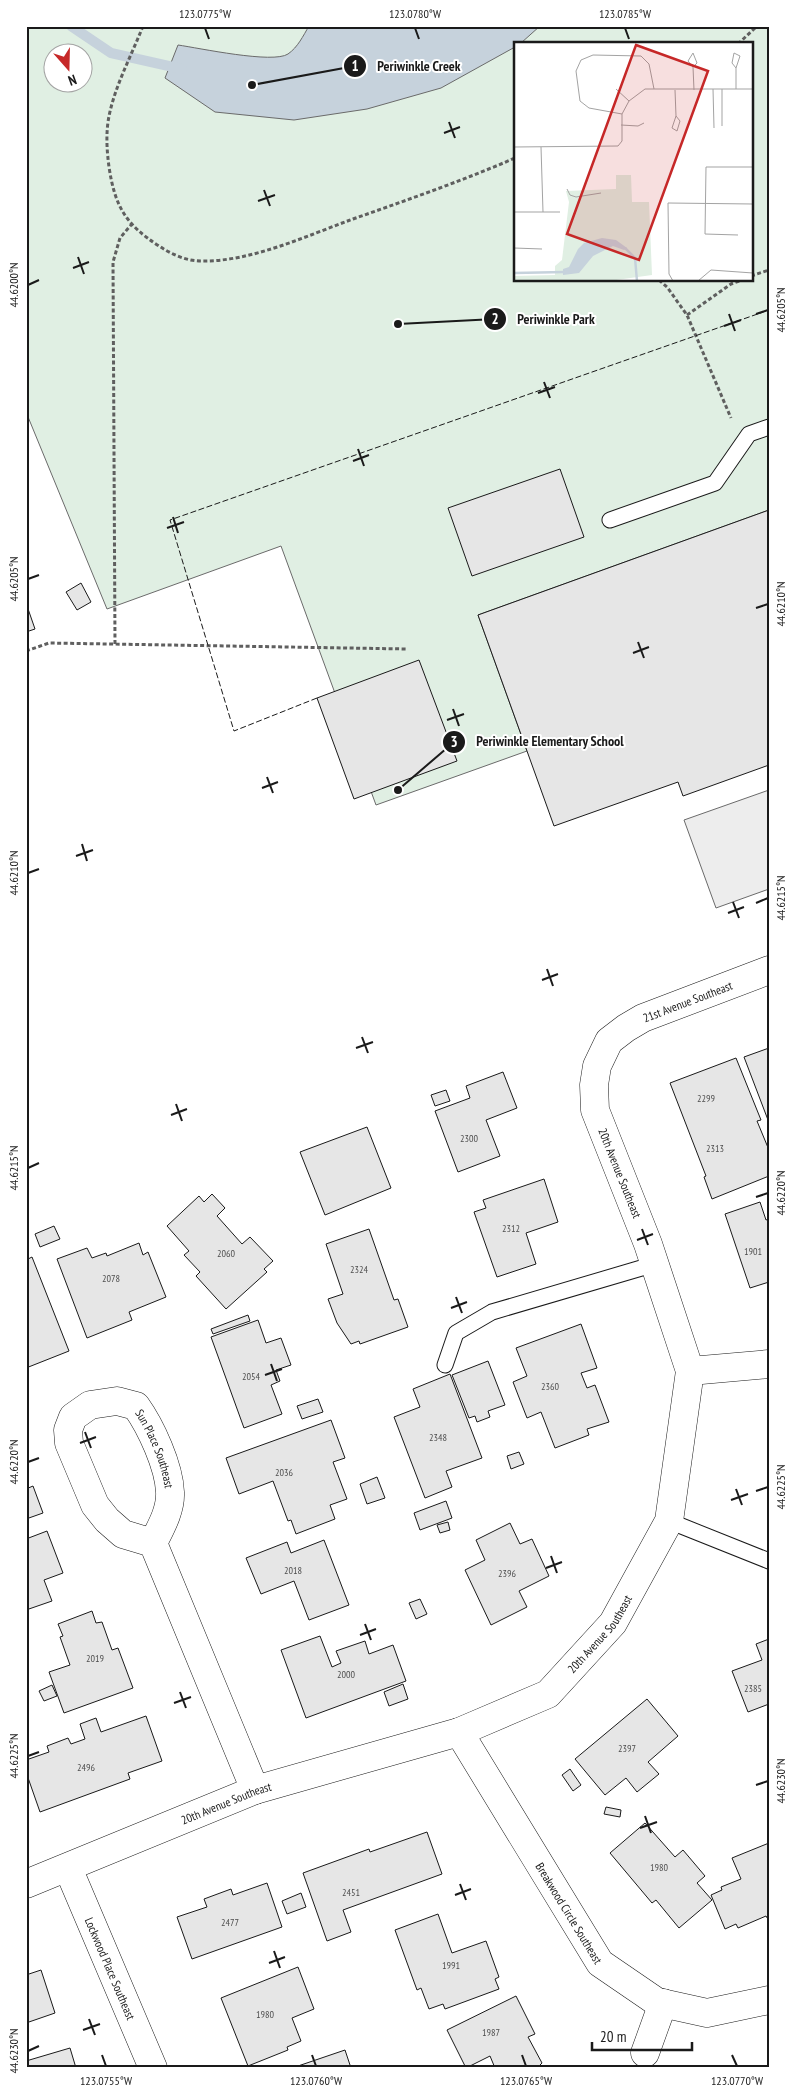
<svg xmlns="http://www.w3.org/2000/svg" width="795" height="2094" font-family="'PT Sans Narrow',sans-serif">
  <rect width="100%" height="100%" fill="#fff"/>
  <path fill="#e0efe3" stroke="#6a6a6a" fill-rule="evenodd" d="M26 26H769V510L478 615 527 751 376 805 281 546 107 609 26 412ZM515 44H751V280H515ZM52 52H82V82H52Z"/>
  <path fill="#ededed" stroke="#6a6a6a" d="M769 790V889L716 908 684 820Z"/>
  <path fill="#c6d2dc" stroke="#6a6a6a" d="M309 26H540L521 43 515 44V47L441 88 367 109 294 120 215 112 165 78 178 45C199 48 273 64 288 54 298 47 303 36 309 26Z"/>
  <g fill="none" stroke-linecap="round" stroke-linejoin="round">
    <path stroke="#c6d2dc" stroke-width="10" d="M71 26 111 53 182 69"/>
  </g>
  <path fill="#e6e6e6" stroke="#1a1a1a" d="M560 469 584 537 472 576 448 508Z
    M769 510V765L683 796 678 782 554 826 478 615Z
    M81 583 91 602 77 610 66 592Z
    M26 603 35 629 26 632Z
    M419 660 457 761 354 799 317 698Z
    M769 1048V1120H768L744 1057Z
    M736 1058 761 1120 757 1121 769 1150V1176L712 1199 704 1177 706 1176 670 1083Z
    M503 1072 517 1108 486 1120 500 1156 458 1172 435 1111 470 1098 466 1086Z
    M446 1090 450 1101 435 1106 431 1095Z
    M367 1127 391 1188 325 1215 300 1152Z
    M544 1179 558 1222 526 1233 536 1264 497 1277 474 1212 486 1208 483 1200Z
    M212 1194 225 1208 217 1216 242 1244 250 1237 273 1261 264 1269 267 1272 226 1309 196 1276 200 1272 184 1255 189 1251 167 1226 199 1196 204 1202Z
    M760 1202 766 1220 769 1219V1282L750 1288 725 1214Z
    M54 1226 60 1239 40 1247 35 1234Z
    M369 1229 394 1300 398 1299 408 1327 360 1344 359 1341 351 1344 337 1323 328 1299 343 1294 326 1244Z
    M139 1243 143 1255 148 1252 166 1297 129 1312 132 1320 87 1338 57 1259 87 1248 92 1258 106 1253 107 1256Z
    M32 1257 69 1351 26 1368V1260Z
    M248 1315 250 1321 213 1334 211 1329Z
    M258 1320 266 1343 281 1338 291 1365 276 1370 280 1381 271 1385 282 1414 244 1428 211 1337Z
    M581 1324 597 1368 581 1373 587 1388 595 1385 609 1422 587 1429 589 1435 555 1448 541 1412 527 1418 513 1382 527 1376 516 1348Z
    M488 1361 505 1405 488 1411 490 1417 477 1422 475 1416 469 1418 452 1375Z
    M450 1374 482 1458 446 1471 452 1487 425 1498 394 1417 420 1407 413 1389Z
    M318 1399 323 1412 302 1419 297 1406Z
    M331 1420 345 1458 333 1462 347 1499 330 1505 335 1519 296 1534 291 1520 288 1521 273 1481 239 1494 226 1458Z
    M519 1452 524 1464 511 1469 507 1456Z
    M377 1477 385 1498 367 1504 360 1484Z
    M33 1486 43 1513 26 1519V1489Z
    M446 1501 452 1518 420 1530 414 1513Z
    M448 1522 450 1530 440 1533 437 1525Z
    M510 1523 520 1544 532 1539 549 1576 519 1591 527 1607 491 1625 465 1570 485 1560 476 1540Z
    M47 1531 63 1573 44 1580 52 1601 26 1610V1539Z
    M324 1540 349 1605 309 1620 294 1581 261 1594 246 1558 287 1542 291 1553Z
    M420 1599 427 1614 416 1619 409 1603Z
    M92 1611 96 1623 102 1622 112 1650 118 1648 133 1688 64 1713 49 1672 70 1665 60 1637 63 1636 58 1624Z
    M320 1636 332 1667 341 1663 336 1651 365 1641 369 1654 393 1645 406 1681 306 1718 281 1650Z
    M769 1639V1704L748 1712 732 1671 762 1660 756 1644Z
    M403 1684 408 1699 389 1706 384 1692Z
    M52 1685 57 1696 44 1701 39 1691Z
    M647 1699 678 1736 648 1762 659 1774 637 1792 626 1778 605 1795 575 1759Z
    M146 1716 162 1761 128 1773 130 1779 40 1812 26 1772V1760L49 1752 47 1746 68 1738 71 1744 85 1739 80 1724 96 1718 101 1732Z
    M570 1769 581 1785 573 1791 562 1775Z
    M606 1807 621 1810 620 1817 604 1814Z
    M645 1823 675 1857 683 1850 705 1876 697 1883 712 1900 679 1928 656 1900 652 1903 610 1853Z
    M427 1832 442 1874 343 1910 351 1932 327 1941 303 1873 369 1849 370 1852Z
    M769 1843V1921L766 1916 738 1928 736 1924 725 1929 711 1895 722 1890 721 1887 741 1879 732 1858Z
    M267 1883 282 1927 192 1959 177 1917 207 1907 204 1899 231 1889 233 1895Z
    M301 1893 306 1907 287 1914 282 1901Z
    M438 1914 452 1953 486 1941 499 1977 495 1979 499 1989 445 2009 443 2004 429 2009 421 1988 417 1990 395 1930Z
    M298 1967 314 2009 292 2018 301 2041 287 2047 288 2050 248 2066 221 1998Z
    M41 1970 55 2013 26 2023V1975Z
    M516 1996 535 2034 528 2037 542 2063 537 2068H495L490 2056 466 2068 447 2030Z
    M70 2048 76 2068H26V2061Z
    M345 2050 351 2068H298V2066Z"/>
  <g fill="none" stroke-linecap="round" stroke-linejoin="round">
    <defs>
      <path id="service" d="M610 520 715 483 749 434 769 427
        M445 1365 456 1333 492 1312 655 1264
        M669 1521 769 1561"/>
      <g id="minor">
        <path d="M690 1371 769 1364"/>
        <path id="s1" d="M153 1543 123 1534 107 1520 95 1505 69 1443 68 1430 73 1417 90 1405 117 1401 136 1406C151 1427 169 1466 170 1492 171 1510 161 1527 153 1543L255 1790"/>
        <path id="s2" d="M459 1732 600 1963 657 2002 707 2013 769 2000"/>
        <path id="s3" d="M68 1868 153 2068"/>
        <path id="s4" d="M26 1884 255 1790 459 1732 548 1694 613 1623 669 1521 690 1371 648 1244 595 1110 594 1085 597 1066 609 1041 626 1028 643 1018 769 970"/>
        <path d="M645 2053 663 2003"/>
      </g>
    </defs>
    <use href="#service" stroke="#1a1a1a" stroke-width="17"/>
    <use href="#minor" stroke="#1a1a1a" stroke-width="29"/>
    <path stroke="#5f5f5f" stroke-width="3" stroke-dasharray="4 2.5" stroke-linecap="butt" d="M143 26C131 57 113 89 108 122 106 137 107 152 109 167 115 206 125 224 159 246 171 254 186 261 201 261 251 262 306 236 353 219 407 200 462 181 515 158
      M738 44 757 26
      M751 276 769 270
      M659 280 667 287 687 315 731 418
      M687 315 731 284 742 280
      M115 644 113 262 120 238 131 225
      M26 651 49 643 407 649"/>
    <use href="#service" stroke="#fff" stroke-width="15"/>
    <use href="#minor" stroke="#fff" stroke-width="28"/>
    <path stroke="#1a1a1a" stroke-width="1" stroke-dasharray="6 2.5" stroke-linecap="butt" d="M317 698 234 731 170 520 769 310"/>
  </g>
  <path fill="none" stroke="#1a1a1a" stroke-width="2" d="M205 28 209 39M415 28 419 39M625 28 629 39M449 122 455 138M444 133 460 127M264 190 270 206M258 201 275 195M78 257 84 274M73 268 89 262M28 285 39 280M729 314 735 331M756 314 768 310M724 326 741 320M544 382 550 398M538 393 555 387M358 449 364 466M353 461 369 455M173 517 178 533M167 528 184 522M28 579 39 575M756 608 768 604M638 642 644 658M633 653 649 647M453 709 459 726M447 720 464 714M267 777 273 793M262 788 278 782M82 844 87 861M76 856 93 850M28 873 39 869M733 902 739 918M756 903 768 898M728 913 744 907M547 969 553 986M542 980 558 974M362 1037 368 1053M356 1048 373 1042M176 1104 182 1121M171 1115 187 1109M28 1168 39 1163M756 1197 768 1193M642 1229 648 1245M637 1240 653 1234M456 1297 462 1313M451 1308 467 1302M271 1364 277 1381M265 1375 282 1369M85 1432 91 1448M80 1443 96 1437M28 1462 39 1458M736 1489 742 1505M756 1491 768 1487M731 1500 748 1494M551 1556 557 1573M546 1568 562 1562M365 1624 371 1640M360 1635 376 1629M180 1692 186 1708M174 1703 191 1697M28 1756 39 1752M756 1785 768 1781M645 1816 651 1833M640 1828 657 1822M460 1884 466 1900M455 1895 471 1889M274 1951 280 1968M269 1963 285 1957M89 2019 95 2035M83 2030 100 2024M28 2051 39 2046M102 2055 106 2066M312 2055 316 2066M522 2055 526 2066M732 2055 737 2066"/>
  <g text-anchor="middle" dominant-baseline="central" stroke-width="4" stroke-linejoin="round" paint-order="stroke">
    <g font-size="10" fill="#4d4d4d">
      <text x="706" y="1098">2299</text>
      <text x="469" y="1138">2300</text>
      <text x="715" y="1148">2313</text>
      <text x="511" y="1228">2312</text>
      <text x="753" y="1251">1901</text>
      <text x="226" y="1253">2060</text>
      <text x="359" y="1269">2324</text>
      <text x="111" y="1278">2078</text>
      <text x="251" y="1376">2054</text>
      <text x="550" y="1386">2360</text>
      <text x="438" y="1437">2348</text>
      <text x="284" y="1472">2036</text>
      <text x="293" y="1570">2018</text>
      <text x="507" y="1573">2396</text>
      <text x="95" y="1658">2019</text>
      <text x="346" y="1674">2000</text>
      <text x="753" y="1688">2385</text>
      <text x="627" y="1748">2397</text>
      <text x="86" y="1767">2496</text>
      <text x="659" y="1867">1980</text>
      <text x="351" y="1892">2451</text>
      <text x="230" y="1922">2477</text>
      <text x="451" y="1965">1991</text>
      <text x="265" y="2014">1980</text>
      <text x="491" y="2032">1987</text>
    </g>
    <g font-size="12" fill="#1a1a1a" stroke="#fff">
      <text stroke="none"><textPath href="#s4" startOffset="1359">21st Avenue Southeast</textPath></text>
      <text transform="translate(620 1173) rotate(68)">20th Avenue Southeast</text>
      <text stroke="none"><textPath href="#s1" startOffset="281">Sun Place Southeast</textPath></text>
      <text stroke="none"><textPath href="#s4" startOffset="636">20th Avenue Southeast</textPath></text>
      <text stroke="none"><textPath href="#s4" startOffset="216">20th Avenue Southeast</textPath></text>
      <text stroke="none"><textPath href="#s2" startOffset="212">Breakwood Circle Southeast</textPath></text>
      <text stroke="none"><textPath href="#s3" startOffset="109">Lockwood Place Southeast</textPath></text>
    </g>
  </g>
  <g transform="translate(514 42)">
    <rect width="239" height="239" fill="#fff"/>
    <path d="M102 133H117L118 160H135L138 233 95 239H0V234L41 233V224L48 218 55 160 52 149 102 147Z" fill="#e0efe3"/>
    <path d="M88 196 102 198 113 206 110 208 99 204 79 214 65 231 49 233V227L55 225 64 207 70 201Z" fill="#c6d2dc"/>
    <path fill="none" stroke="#c6d2dc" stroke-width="2.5" d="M111 206 121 216 123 239M0 231 51 230"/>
    <path fill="none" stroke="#a3a3a3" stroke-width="1" d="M179 25 183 21 179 11 174 19 179 25 180 48M222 26 226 14 220 11 218 21 222 26V47M102 47 115 59M199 47 200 86M208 47V84M161 48 162 74 166 79 163 89 158 86 162 74M108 72 75 66 66 59 62 29 67 18 79 13 127 14 135 22 140 47M107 83 124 84 130 81M0 105 104 104 108 99V72L115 59 131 47H239M27 105 29 170M53 147 56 153 62 155 87 151M0 170H46M224 193 191 192 192 125H239M0 206 28 207M159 239 155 232 154 161 239 162M184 239 197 228 239 231"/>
    <path fill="#c62828" fill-opacity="0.15" stroke="#c62828" stroke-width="2.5" d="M122 3 194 29 125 218 53 192Z"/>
    <rect width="239" height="239" fill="none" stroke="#1a1a1a" stroke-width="2.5"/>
  </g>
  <path fill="none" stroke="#1a1a1a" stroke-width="2" d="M252 85L355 66M398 324L495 319M398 790L454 742"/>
  <g fill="#1a1a1a" stroke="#fff" stroke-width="2">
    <circle cx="252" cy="85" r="5"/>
    <circle cx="398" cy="324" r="5"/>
    <circle cx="398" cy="790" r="5"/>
    <circle cx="355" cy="66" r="12"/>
    <circle cx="495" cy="319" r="12"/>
    <circle cx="454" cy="742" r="12"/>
  </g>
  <g font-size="15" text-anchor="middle" font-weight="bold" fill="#fff">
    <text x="355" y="71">1</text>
    <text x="495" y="324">2</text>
    <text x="454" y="747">3</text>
  </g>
  <g font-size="14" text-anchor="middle" font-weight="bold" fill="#1a1a1a" stroke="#fff" stroke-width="4" stroke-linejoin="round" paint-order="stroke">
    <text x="419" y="71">Periwinkle Creek</text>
    <text x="556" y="324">Periwinkle Park</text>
    <text x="550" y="746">Periwinkle Elementary School</text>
  </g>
  <rect width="795" height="2094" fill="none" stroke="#ffffff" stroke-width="55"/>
  <g transform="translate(68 68) rotate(160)"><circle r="24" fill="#ffffff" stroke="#a3a3a3"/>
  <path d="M0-4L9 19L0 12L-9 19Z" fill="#c62828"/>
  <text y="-8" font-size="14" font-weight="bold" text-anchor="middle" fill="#1a1a1a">N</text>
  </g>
  <path d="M592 2042v8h100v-8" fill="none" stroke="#1a1a1a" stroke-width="2.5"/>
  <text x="600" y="2042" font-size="15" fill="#1a1a1a" stroke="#ffffff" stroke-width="4" paint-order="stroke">20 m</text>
  <rect x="28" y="28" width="740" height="2038" fill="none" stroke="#1a1a1a" stroke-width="2"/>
  <g font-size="12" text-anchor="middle" fill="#1a1a1a">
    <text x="205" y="18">123.0775°W</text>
    <text x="415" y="18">123.0780°W</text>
    <text x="625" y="18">123.0785°W</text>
    <text transform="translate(14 285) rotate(-90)" y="4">44.6200°N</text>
    <text transform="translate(781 310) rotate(-90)" y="4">44.6205°N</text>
    <text transform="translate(14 579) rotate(-90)" y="4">44.6205°N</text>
    <text transform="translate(781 604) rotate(-90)" y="4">44.6210°N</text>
    <text transform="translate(14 873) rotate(-90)" y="4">44.6210°N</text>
    <text transform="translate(781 898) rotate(-90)" y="4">44.6215°N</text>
    <text transform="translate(14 1168) rotate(-90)" y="4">44.6215°N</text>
    <text transform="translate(781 1193) rotate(-90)" y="4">44.6220°N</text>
    <text transform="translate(14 1462) rotate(-90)" y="4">44.6220°N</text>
    <text transform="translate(781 1487) rotate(-90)" y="4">44.6225°N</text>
    <text transform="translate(14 1756) rotate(-90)" y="4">44.6225°N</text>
    <text transform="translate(781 1781) rotate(-90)" y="4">44.6230°N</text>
    <text transform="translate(14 2051) rotate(-90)" y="4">44.6230°N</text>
    <text x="106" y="2085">123.0755°W</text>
    <text x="316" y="2085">123.0760°W</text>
    <text x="526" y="2085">123.0765°W</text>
    <text x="737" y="2085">123.0770°W</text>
  </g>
</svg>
